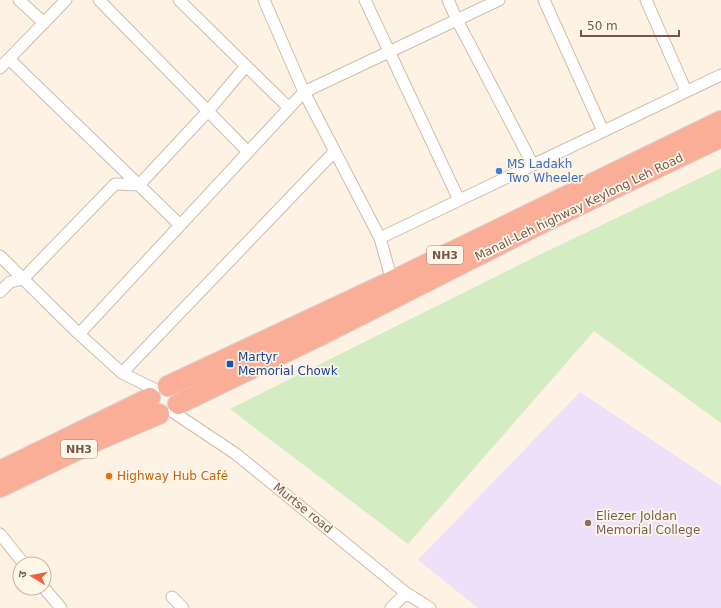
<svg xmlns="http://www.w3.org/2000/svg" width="721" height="608" font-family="'DejaVu Sans','Noto Sans Devanagari',sans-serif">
  <rect width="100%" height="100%" fill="#fdf2e3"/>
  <path fill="#efe0fa" d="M580 392 721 486V608H478L418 560Z"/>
  <path fill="#d4ecc1" d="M721 168V423L594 331 408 544 230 409 535 257Z"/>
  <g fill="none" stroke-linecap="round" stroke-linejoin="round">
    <defs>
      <path id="street" d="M19 0 44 23
        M99 0 248 152
        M179 0 289 108
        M264 0 304 92 380 238 392 281
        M365 0 459 200
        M448 0 457 20 533 165
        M544 0 603 131
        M646 0 686 91
        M9 59 180 225
        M0 68 66 0
        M380 238 721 75
        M0 256 79 334 122 373 154 389
        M0 292 10 282 23 279 115 184 139 185 208 111 246 66
        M79 334 304 92 499 0
        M122 373 335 151
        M173 412 236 454 406 593 430 608
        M0 534 24 564
        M44 588 61 608
        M172 597 183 608
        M391 608 406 593"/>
      <path id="highway" d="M168 386 392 281 721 121
        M178 404 319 336 546 221 717 139
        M0 471 150 398
        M0 487 98 440 159 414"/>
    </defs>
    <use href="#street" stroke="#d1bbac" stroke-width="13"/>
    <use href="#highway" stroke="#dcd3cf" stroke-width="22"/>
    <use href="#street" stroke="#fff" stroke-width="11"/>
    <use href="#highway" stroke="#faad97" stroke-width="20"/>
  </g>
  <circle fill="#3f7fe0" stroke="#fff6ea" stroke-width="1.5" cx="499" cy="171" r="4"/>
  <rect fill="#1a4fb4" stroke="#fff6ea" stroke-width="1.5" x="226" y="360" width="8" height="8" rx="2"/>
  <circle fill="#e8710a" stroke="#fff6ea" stroke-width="1.5" cx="109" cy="476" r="4"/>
  <circle fill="#8d6e63" stroke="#fff6ea" stroke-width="1.5" cx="588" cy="523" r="4"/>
  <g text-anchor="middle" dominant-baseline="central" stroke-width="3.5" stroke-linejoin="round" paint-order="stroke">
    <g fill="#fff6ea" stroke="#a08679" stroke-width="1">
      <rect x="427" y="246" width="36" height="18" rx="3"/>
      <rect x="61" y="440" width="36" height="18" rx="3"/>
    </g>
    <g font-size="11" font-weight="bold" fill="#775648">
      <text x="445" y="255">NH3</text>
      <text x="79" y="449">NH3</text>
    </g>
    <g font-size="12" fill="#366cbe" stroke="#fff6ea" text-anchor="start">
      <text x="507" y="164">MS Ladakh<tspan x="507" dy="14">Two Wheeler</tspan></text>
    </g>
    <g font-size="12" fill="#775648" stroke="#fff6ea">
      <text transform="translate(579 207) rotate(-26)">Manali-Leh highway Keylong Leh Road</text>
      <text transform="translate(303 508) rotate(39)">Murtse road</text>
    </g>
    <g font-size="12" fill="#164399" stroke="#fff6ea" text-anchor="start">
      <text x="238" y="357">Martyr<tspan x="238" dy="14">Memorial Chowk</tspan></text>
    </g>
    <g font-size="12" fill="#c56008" stroke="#fff6ea" text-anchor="start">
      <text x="117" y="476">Highway Hub Café</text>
    </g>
    <g font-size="12" fill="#785e54" stroke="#fff6ea" text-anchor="start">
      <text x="596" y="516">Eliezer Joldan<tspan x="596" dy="14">Memorial College</tspan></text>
    </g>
  </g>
  <g transform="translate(32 576) rotate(280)"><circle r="19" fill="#fff6ea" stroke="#c9b6a9"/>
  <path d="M0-3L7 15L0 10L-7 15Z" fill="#ed6142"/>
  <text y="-6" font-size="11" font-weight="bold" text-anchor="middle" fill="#775648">उ</text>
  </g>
  <path d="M581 30v6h98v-6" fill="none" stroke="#775648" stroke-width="2"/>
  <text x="587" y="30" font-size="12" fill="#775648" stroke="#fff6ea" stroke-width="3" paint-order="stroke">50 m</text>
</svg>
